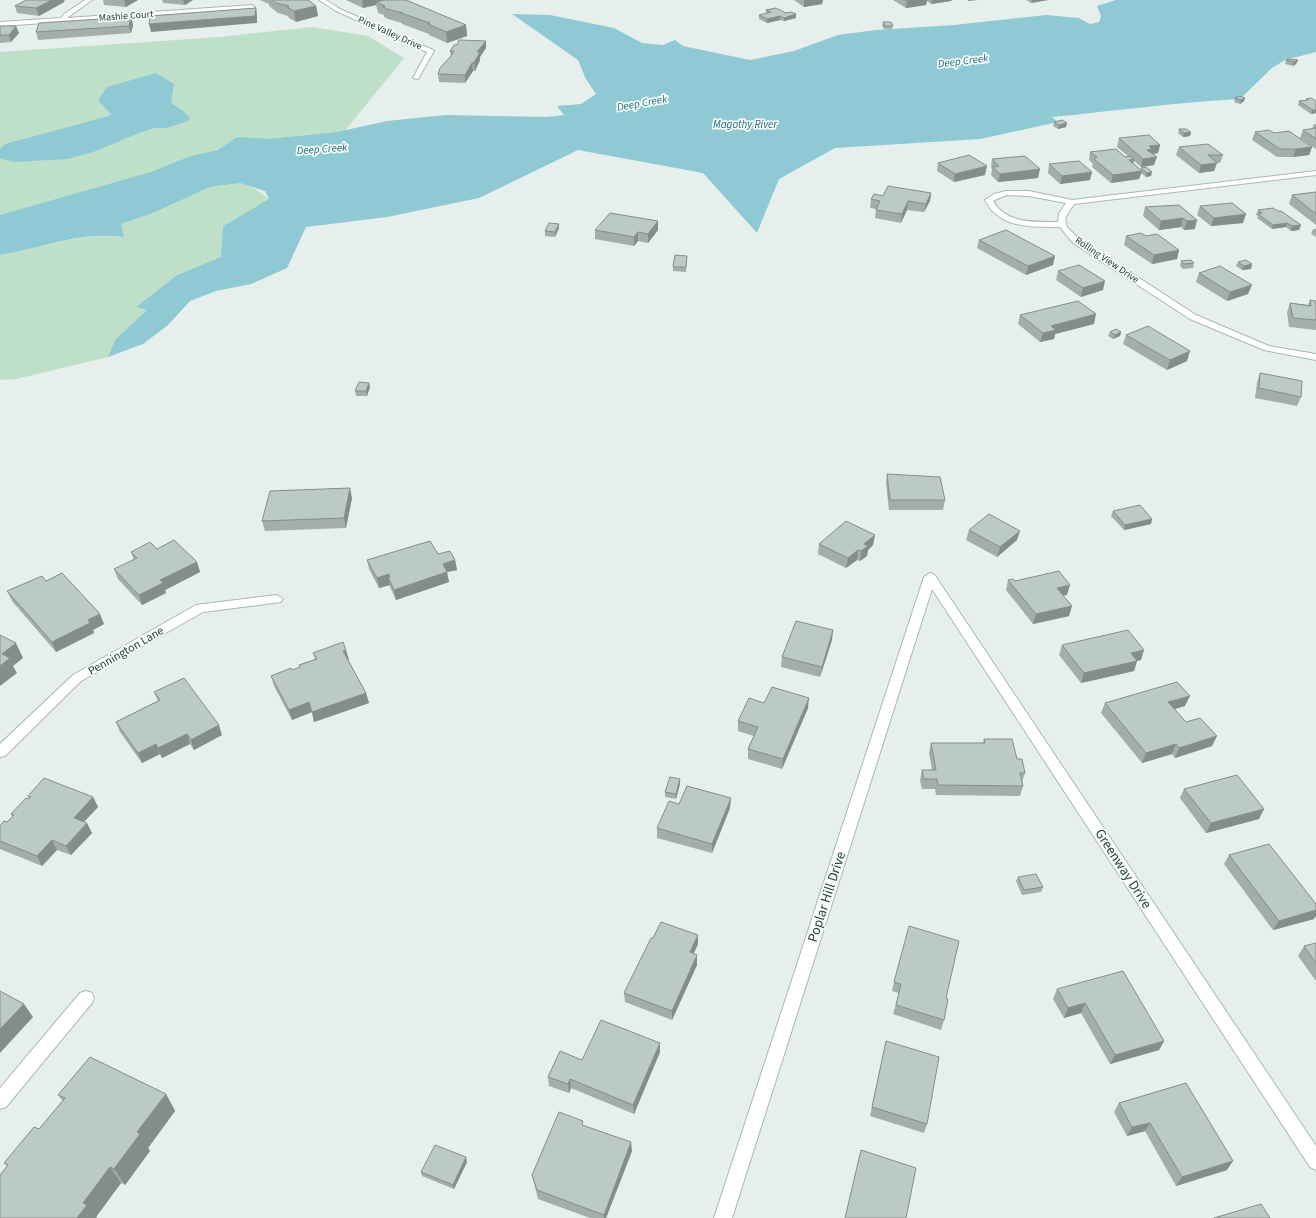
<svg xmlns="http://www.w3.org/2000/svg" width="1316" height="1218" font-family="'Source Sans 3',sans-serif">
  <rect width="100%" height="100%" fill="#e6efeb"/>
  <path fill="#bfe0c8" d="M312 27 368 36 404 58 340 137 134 179 0 216V52L220 37Z
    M240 183 251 186 269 199 223 226 222 257 177 275 136 307 148 310 115 340 108 357 16 379 0 380V255C42 248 81 232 123 237L121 224 153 213 210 187Z"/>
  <path fill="#8ec9d4" d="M1116 0H1316V52L1285 60 1272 68 1240 99C1177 102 1115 111 1052 117L1058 122 980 139 835 148 779 179 757 233 703 173 578 150 479 198 387 217 306 227 287 268 251 284 216 291 190 301 168 325 143 344 108 357 115 340 147 310 136 307 177 275 221 257 223 226 269 199 265 191 240 183 210 187 153 213 121 224 124 237C79 231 43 248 0 255V215L151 172 191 156 218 150 237 137 270 139 337 132 387 121 446 115 547 117 564 115 557 106 581 104 596 94 586 79 578 60 512 14 550 15 614 28 642 43 663 45 675 40 683 46 750 60 794 51 838 35 876 30 954 25 1046 15 1079 18 1090 24 1099 22 1101 16 1097 6Z
    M156 73 174 84 171 103 182 110 190 118 188 121 167 128H154L139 133 93 152 67 159 13 162 0 158V149L5 144 109 116 111 114 98 100 107 87Z"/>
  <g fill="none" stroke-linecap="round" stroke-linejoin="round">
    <defs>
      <path id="street" d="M85 0H92L67 18 252 5 255 7 252 9 0 26V22L61 18 64 14Z
        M319 0H326L340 9 433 50 434 51 418 79 413 78 427 52 336 11Z
        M1316 171V175L1074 204 1065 218 1067 227 1079 239 1196 315 1269 346 1316 354V360L1264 350 1190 319 1073 243 1060 227C1031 227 1000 229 985 200L994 194 1006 191H1029L1072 200ZM1006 195 1029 196 1066 203 1059 213 1058 222C1035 222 1006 224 993 201Z
        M930 573 934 574 1316 1146V1170L1310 1167 932 589 732 1218H714L924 577Z
        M277 595 283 599 281 602 203 612 81 681 5 756 0 757V744L73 675 196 605Z
        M86 991 92 993 94 998 92 1003 6 1107 0 1109V1088L80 993Z"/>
    </defs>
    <use href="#street" stroke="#a8b8b2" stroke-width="2"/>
    <use href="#street" fill="#fff" fill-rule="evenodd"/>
  </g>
  <path fill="#a1aea9" d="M26 0H65L64 1V2L39 16 17 13 15 6Z
    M103 0H138L126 7 104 5Z
    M162 0H193L185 5 163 3Z
    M260 0H308L316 6 318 16 296 22 289 18 288 16 278 13 269 6V4Z
    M346 0H406L466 25 467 36 447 43 429 35V34L402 24V23L388 19 384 17V15L378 13 376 5 363 8Z
    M794 0H823L822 4 804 7Z
    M893 0H952L951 1 931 4 927 1 926 5 906 8Z
    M1026 0H1048L1031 3Z
    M766 10 796 14V18L784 21 780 20 767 23 759 19V15L766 14Z
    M131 17 133 25 131 33 38 40 36 32Z
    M883 22 893 26 892 29H884L882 26Z
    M0 26 19 33 11 42 0 43Z
    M486 41V48L480 57V60L475 71H473L465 83 439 82 438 74 451 56 450 51 457 45Z
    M1286 60H1298L1296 64 1293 66 1285 64Z
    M1239 96 1244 101 1240 104 1234 102 1235 98Z
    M1306 99 1316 101V113L1311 114 1298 105 1299 101H1305Z
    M1054 122 1066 127 1058 129 1053 126Z
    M1314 124H1316V149L1300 138 1303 130 1312 129Z
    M1179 129 1191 132 1190 136 1183 137 1178 133Z
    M1255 132 1274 133 1312 147 1309 155 1293 157H1277L1252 140Z
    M1119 138 1160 145 1158 153 1153 154 1154 165 1141 167 1134 161 1133 163 1141 170V168L1151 176 1146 177 1141 173 1139 179 1111 183 1092 167 1093 164 1089 160 1090 152 1125 157 1128 156 1117 147Z
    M1179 147 1223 155 1220 163H1217L1214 171 1199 173 1176 155Z
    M992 159 1038 178 998 182 991 175 992 169 991 168Z
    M938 163 985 175 954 182 937 171Z
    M1049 164 1090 180 1060 184 1048 173Z
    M1316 192V225L1289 204 1292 195Z
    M931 193 930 201 924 212 907 210 901 223 875 218 876 209 870 208 871 199 883 196Z
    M1179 205 1195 229 1184 230 1181 227 1159 230 1143 216 1145 207Z
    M1200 206 1243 223 1211 226 1197 215Z
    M1258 210 1278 211 1301 225 1299 230 1291 231 1286 227 1272 229 1257 218 1258 216 1256 215Z
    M559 228 555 237 545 236V231Z
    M1313 229H1316V237L1311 234Z
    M595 230H658L648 243 638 241 634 246 595 239Z
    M1126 236H1146L1179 250 1177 259 1152 264 1124 245Z
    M979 240 1053 265 1026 275 977 248Z
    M687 260 686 272 673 271V267Z
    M1181 261 1194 263 1193 268 1183 269 1180 266Z
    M1238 262 1252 264 1251 269 1242 270 1236 266Z
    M1058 271 1103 290 1081 297 1056 280Z
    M1199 273 1248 294 1227 301 1196 282Z
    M1310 300 1316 301V330L1289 327 1287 312 1290 303 1308 305Z
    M1020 315 1094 324 1055 334 1054 339 1040 342 1018 324Z
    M1110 332H1121L1120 336 1113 339 1108 336Z
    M1126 335 1187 361 1167 370 1123 344Z
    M1260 373 1301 397 1297 406 1255 398 1257 382Z
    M369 383 370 387 367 396H356L355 391Z
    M887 474 945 500 943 510H889L886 484Z
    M352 498 346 528 265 531 262 521Z
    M1113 511 1152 519 1151 524 1124 530 1111 516Z
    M969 530 1017 540 997 557 966 540Z
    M875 535 873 545 868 550 867 556 860 561 857 560 846 568 818 554 819 544Z
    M157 549 197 562 200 572 165 590 166 593 142 605 118 579 114 569 134 560 131 552Z
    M438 554 455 560 457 570 447 572 449 582 396 600 390 587V585L379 588 369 569 367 560Z
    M1008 580 1067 595H1063L1069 616 1033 624 1006 590Z
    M46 581 104 624 93 630 94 633 56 652 12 601 7 591Z
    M832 640 820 677 781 667 782 657Z
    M1062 645 1141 660 1137 661 1134 671 1081 683 1059 655Z
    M313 653 349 660H348L366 693 369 703 314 722 312 712 292 720 274 686 271 676 292 670 300 668 299 665 315 659Z
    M154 692 222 735 194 750 190 744 162 758 160 754 142 763 120 732 116 722 158 701Z
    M764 703 808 708 782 769 748 759V749L754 736 738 731V721Z
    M1105 703 1185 706 1175 709 1186 722 1212 746 1175 758 1172 754 1142 763 1101 713Z
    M984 739 1017 759 1025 773 1022 782 1023 786 1020 796 936 795 935 789H922L920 780 922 770H932L929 753 931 743H983Z
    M680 784 676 799 665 797V792Z
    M1184 789 1259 819 1206 833 1180 798Z
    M28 796 93 797 98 807 84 822 92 833 71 855 57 850 42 866 0 849V826L7 822 12 817 11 814 29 799Z
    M679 804 730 808 712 853 657 838V828Z
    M1229 855 1314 919 1273 930 1224 864Z
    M1018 877 1043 887 1041 892 1022 895 1016 881Z
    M698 935V944L693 954 697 955V965L672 1020 625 1002 624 993 653 938Z
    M1316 943V981L1298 956 1304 946Z
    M894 982 946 998 944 1020 941 1030 893 1014 899 993 892 991Z
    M1057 989 1164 1041 1159 1050 1110 1064 1081 1013 1064 1018 1053 999Z
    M884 1050 927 1124 924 1133 870 1116Z
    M660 1052 634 1114 571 1088 569 1093 549 1086 548 1077 582 1060Z
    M166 1094 175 1111 148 1148 150 1151 125 1185 121 1183 96 1217 97 1218H0L7 1166 4 1163 39 1129 63 1101 58 1095Z
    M1119 1103 1227 1170 1176 1186 1145 1131 1127 1136 1114 1112Z
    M583 1125 632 1151 606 1218H590L538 1199 532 1175Z
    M467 1162 454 1189 422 1176 421 1172Z"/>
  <path fill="#838d89" d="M52 0H65L64 1V2L39 16 36 8Z
    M124 0H138L126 7Z
    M183 0H193L185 5Z
    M364 0H385L376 2V5L363 8 362 1Z
    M804 0H823L822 4 804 7Z
    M915 0H927L926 5 906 8 907 1Z
    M932 0H952L951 1 931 4Z
    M968 0H978L968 1Z
    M1032 0H1048L1031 3Z
    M316 6 318 16 296 22 294 11Z
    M256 8 257 15V23L151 32 149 24Z
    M796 14V18L784 21V18Z
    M780 16V20L767 23V19Z
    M131 17 133 25 131 33 129 26Z
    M466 25 467 36 447 43 446 32Z
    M16 26 19 33 11 42 9 35Z
    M486 41V48L480 57V60L475 71 474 63 477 52Z
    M1298 60 1296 64 1293 66 1294 62Z
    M472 63 473 71 465 83V75Z
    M1245 98 1244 101 1240 104 1241 100Z
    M1313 110H1316V113L1311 114Z
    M1067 123 1066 127 1058 129 1059 125Z
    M1191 132 1190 136 1183 137 1184 133Z
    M1160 145 1158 153 1151 154 1145 158 1149 146Z
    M1312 147 1309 155 1293 157 1296 149Z
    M1157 157 1154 165 1141 167 1143 159Z
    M1134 159 1132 168 1129 160Z
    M1217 163 1214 171 1199 173 1201 165Z
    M987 166 985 175 954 182 955 174Z
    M1040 169 1038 178 998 182 1000 174Z
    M1142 171 1139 179 1111 183 1113 175Z
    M1092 172 1090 180 1060 184 1062 176Z
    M1152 172 1151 176 1146 177 1147 173Z
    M931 193 930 201 924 212 926 204Z
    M908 201 907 210 901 223 902 214Z
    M1246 214 1243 223 1211 226 1214 218Z
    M1183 218 1181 227 1159 230 1161 221Z
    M1197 220 1195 229 1184 230 1187 221Z
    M658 221V230L648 243V234Z
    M1287 223 1286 227 1272 229 1273 225Z
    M559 224V228L555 237V232Z
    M1301 225 1299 230 1291 231 1292 226Z
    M638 232V241L634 246V237Z
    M1179 250 1177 259 1152 264 1154 255Z
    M1055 256 1053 265 1026 275 1028 266Z
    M1252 264 1251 269 1242 270 1244 266Z
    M1105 281 1103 290 1081 297 1083 288Z
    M1252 285 1248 294 1227 301 1230 292Z
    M1096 314 1094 324 1055 334 1054 339 1040 342 1043 333 1051 326Z
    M1121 332 1120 336 1113 339 1115 335Z
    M1190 351 1187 361 1167 370 1170 360Z
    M369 383 370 387 367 396 366 391Z
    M350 488 352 498 346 528 344 518Z
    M1152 519 1151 524 1124 530 1125 525Z
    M1020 531 1017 540 997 557 1000 547Z
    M875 535 873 545 868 550 867 556 860 561 861 551 864 544Z
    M858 550 857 560 846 568 848 558Z
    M455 560 457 570 447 572 449 582 396 600 394 590 443 564Z
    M197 562 200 572 165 590 166 593 142 605 139 595 160 580Z
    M389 574 390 582 388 577 390 585 379 588 377 578Z
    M1070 585 1067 595 1054 597 1057 588Z
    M1072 606 1069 616 1033 624 1036 614Z
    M100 614 104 624 93 630 94 633 56 652 52 642 88 620Z
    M833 630 832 640 820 677 822 667Z
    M16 643 23 658 13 666 17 673 0 686V666L2 654Z
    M346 650 349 660 345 661 343 651Z
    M1144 650 1141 660 1127 663 1131 653Z
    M1137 661 1134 671 1081 683 1084 673Z
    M366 693 369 703 314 722 312 712Z
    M1190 696 1185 706 1164 712 1168 702Z
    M809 698 808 708 782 769 783 759Z
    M309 702 312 712 292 720 289 710Z
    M219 725 222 735 194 750 191 740Z
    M187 734 190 744 162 758 158 748Z
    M1217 736 1212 746 1175 758 1179 748Z
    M156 744 160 754 142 763 138 753Z
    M1176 744 1172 754 1142 763 1146 753Z
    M680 779V784L676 799V794Z
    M93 797 98 807 79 827 74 818Z
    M731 798 730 808 712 853V844Z
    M1264 809 1259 819 1206 833 1211 823Z
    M87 823 92 833 71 855 66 846Z
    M52 840 57 850 42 866 37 856Z
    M1316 910V916L1314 919 1273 930 1279 921Z
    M698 935V944L690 962V952Z
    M697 955V965L672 1020V1011Z
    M1085 1003 1081 1013 1064 1018 1068 1008Z
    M24 1004 33 1017 0 1053V1029Z
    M1164 1041 1159 1050 1110 1064 1115 1055Z
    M660 1043V1052L634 1114 633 1105Z
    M570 1079 571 1088 569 1093 568 1084Z
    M166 1094 175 1111 148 1148 150 1151 125 1185 114 1169 137 1132Z
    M1150 1123 1145 1131 1127 1136 1132 1127Z
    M631 1142 632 1151 606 1218H604V1215Z
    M466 1157 467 1162 454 1189 453 1185Z
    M1233 1161 1227 1170 1176 1186 1182 1177Z
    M110 1167 121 1183 96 1217 97 1218H77L83 1203Z"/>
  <path fill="#bbcac4" stroke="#838d89" d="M26 0H52L36 8 15 6Z
    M273 0H308L316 6 294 11 287 7 289 6 276 3Z
    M385 0H406L466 25 446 32 428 24 430 23 401 13H403L387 9 382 6H385L376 2Z
    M905 0H915L907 1Z
    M256 8 255 16 149 24 150 16Z
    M776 8 786 13 791 12 796 14 784 18 780 16 767 19 759 15 771 12 766 10Z
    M131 17 129 26 36 32 39 23Z
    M883 22H891L893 26H885Z
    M0 26H16L9 35H0Z
    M459 40 486 41 477 52H480L474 63H472L465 75 438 74 440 68 451 56 454 51H450L454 45H457Z
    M1288 59 1298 60 1294 62 1286 60Z
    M1239 96 1245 98 1241 100 1235 98Z
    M1311 98 1316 101V110H1313L1299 101 1308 100 1306 99Z
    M1062 120 1067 123 1059 125 1054 122Z
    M1316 128V139L1303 130Z
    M1179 129H1186L1191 132 1184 133Z
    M1269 130 1274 133 1289 131 1312 147 1296 149H1280L1255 132Z
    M1149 135 1160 145 1149 146 1152 149 1147 150 1157 157 1143 159 1119 138Z
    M1208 144 1223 155H1208L1217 163 1201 165 1179 147Z
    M1116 149 1125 157 1130 156 1134 159 1129 160 1142 171 1113 175 1094 159 1097 157 1090 152Z
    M969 155 987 166 955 174 938 163Z
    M1025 156 1040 169 1000 174 993 167 999 166 992 159Z
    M1079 161 1092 172 1062 176 1049 164Z
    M1146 167 1152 172 1147 173 1141 168Z
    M888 186 931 193 926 204 908 201 902 214 876 210 880 201 871 199 874 194 883 196Z
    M1316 192V214L1292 195Z
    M1232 203 1246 214 1214 218 1200 206Z
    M1179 205 1197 220 1187 221 1183 218 1161 221 1145 207Z
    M1273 208 1278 211H1281L1301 225 1292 226 1287 223 1273 225 1258 214 1262 213 1258 210Z
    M610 213 658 221 648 234 638 232 634 237 595 230Z
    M549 223 559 224 555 232 545 231Z
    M1006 230 1055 256 1028 266 979 240Z
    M1141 233 1146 236 1157 234 1179 250 1154 255 1126 236Z
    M675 255 687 256 686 267H673Z
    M1191 260 1194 263 1184 264 1181 261Z
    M1246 260 1252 264 1244 266 1238 262Z
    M1079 265 1105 281 1083 288 1058 271Z
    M1220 266 1252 285 1230 292 1199 273Z
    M1310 300 1316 301V320L1293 318 1290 303 1311 306Z
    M1078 301 1096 314 1051 326 1056 330 1043 333 1020 315Z
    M1148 326 1190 351 1170 360 1126 335Z
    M1116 329 1121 332 1115 335 1110 332Z
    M1260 373 1302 381 1301 397 1259 388Z
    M359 382 369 383 366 391H355Z
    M887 474 940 477 945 500H890Z
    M350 488 344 518 262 521 270 491Z
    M1140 505 1152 519 1125 525 1113 511Z
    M989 514 1020 531 1000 547 969 530Z
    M846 521 875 535 864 544 868 546 861 551 858 550 848 558 819 544Z
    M174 540 197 562 160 580 163 583 139 595 114 569 137 558 131 552 150 542 157 549Z
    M430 541 438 554 450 551 455 560 443 564 447 572 394 590 388 577H390L389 574 377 578 367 560Z
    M1059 571 1070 585 1057 588 1072 606 1036 614 1008 580 1013 579 1015 581Z
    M62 573 100 614 88 620 90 623 52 642 7 591 42 576 46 581Z
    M796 621 833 630 822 667 782 657Z
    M1128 630 1144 650 1131 653 1137 661 1084 673 1062 645Z
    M0 635 16 643 2 654 10 658 0 666Z
    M343 642 346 650 343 651 366 693 312 712 309 702 289 710 271 676 291 668 292 670 300 667 299 665 317 659 313 653Z
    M184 678 219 725 191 740 187 734 158 748 156 744 138 753 116 722 160 700 154 692Z
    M1177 682 1190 696 1168 702 1186 722 1200 718 1217 736 1179 748 1176 744 1146 753 1105 703Z
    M772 687 809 698 783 759 748 749 758 727 738 721 749 698 764 703Z
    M984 739H1012L1017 759H1022L1025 773H1020L1023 786 938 785 937 779H924L922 770H936L931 743H985Z
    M1237 775 1264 809 1211 823 1184 789Z
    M670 777 680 779 676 794 665 792Z
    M44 778 93 797 74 818 87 823 66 846 52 840 37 856 0 841V826L4 821 7 822 14 815 11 814 26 798 28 799 31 797 28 796Z
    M687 786 731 798 712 844 657 828 669 801 679 804Z
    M1269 844 1316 904V910L1279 921 1229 855Z
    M1036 874 1043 887 1024 890 1018 877Z
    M661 922 698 935 690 952 697 955 672 1011 624 993 651 938H653Z
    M909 926 959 941 946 998 948 999 944 1020 896 1005 901 984 894 982Z
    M1316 943V963L1304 946Z
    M1123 971 1164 1041 1115 1055 1085 1003 1068 1008 1057 989Z
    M0 991 24 1004 0 1029Z
    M601 1020 660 1043 633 1105 570 1079 568 1084 548 1077 560 1051 582 1060Z
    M886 1041 939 1057 927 1124 872 1107Z
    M90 1057 166 1094 137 1132 140 1134 114 1169 110 1167 83 1203 87 1205 77 1218H0V1175L8 1165 4 1163 34 1127 39 1129 65 1098 58 1095Z
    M1186 1083 1233 1161 1182 1177 1150 1123 1132 1127 1119 1103Z
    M559 1112 583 1121 582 1125 631 1142 604 1215 537 1190 532 1175Z
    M435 1145 466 1157 453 1185 421 1172Z
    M861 1150 916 1168 906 1218H845Z
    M1261 1204 1270 1218H1214Z"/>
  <g text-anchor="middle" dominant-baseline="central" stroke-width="3.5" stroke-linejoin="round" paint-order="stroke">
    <g font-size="10" fill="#24423a" stroke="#f7fbf9">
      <text transform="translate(126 16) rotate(-4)">Mashie Court</text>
      <text transform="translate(390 33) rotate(24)">Pine Valley Drive</text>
      <text transform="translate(1107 260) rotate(34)">Rolling View Drive</text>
    </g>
    <g font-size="11" font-style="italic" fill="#1c6f80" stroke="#f7fbf9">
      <text transform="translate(963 61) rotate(-7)">Deep Creek</text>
      <text transform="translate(642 103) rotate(-10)">Deep Creek</text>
      <text x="745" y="124">Magothy River</text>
      <text transform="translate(322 149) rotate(-4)">Deep Creek</text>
    </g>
    <g font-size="12" fill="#24423a" stroke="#f7fbf9">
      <text transform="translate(126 651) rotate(-30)">Pennington Lane</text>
    </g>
    <g font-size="14" fill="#24423a" stroke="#f7fbf9">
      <text transform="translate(1123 869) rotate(57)">Greenway Drive</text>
      <text transform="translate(827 897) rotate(-72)">Poplar Hill Drive</text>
    </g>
  </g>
</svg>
